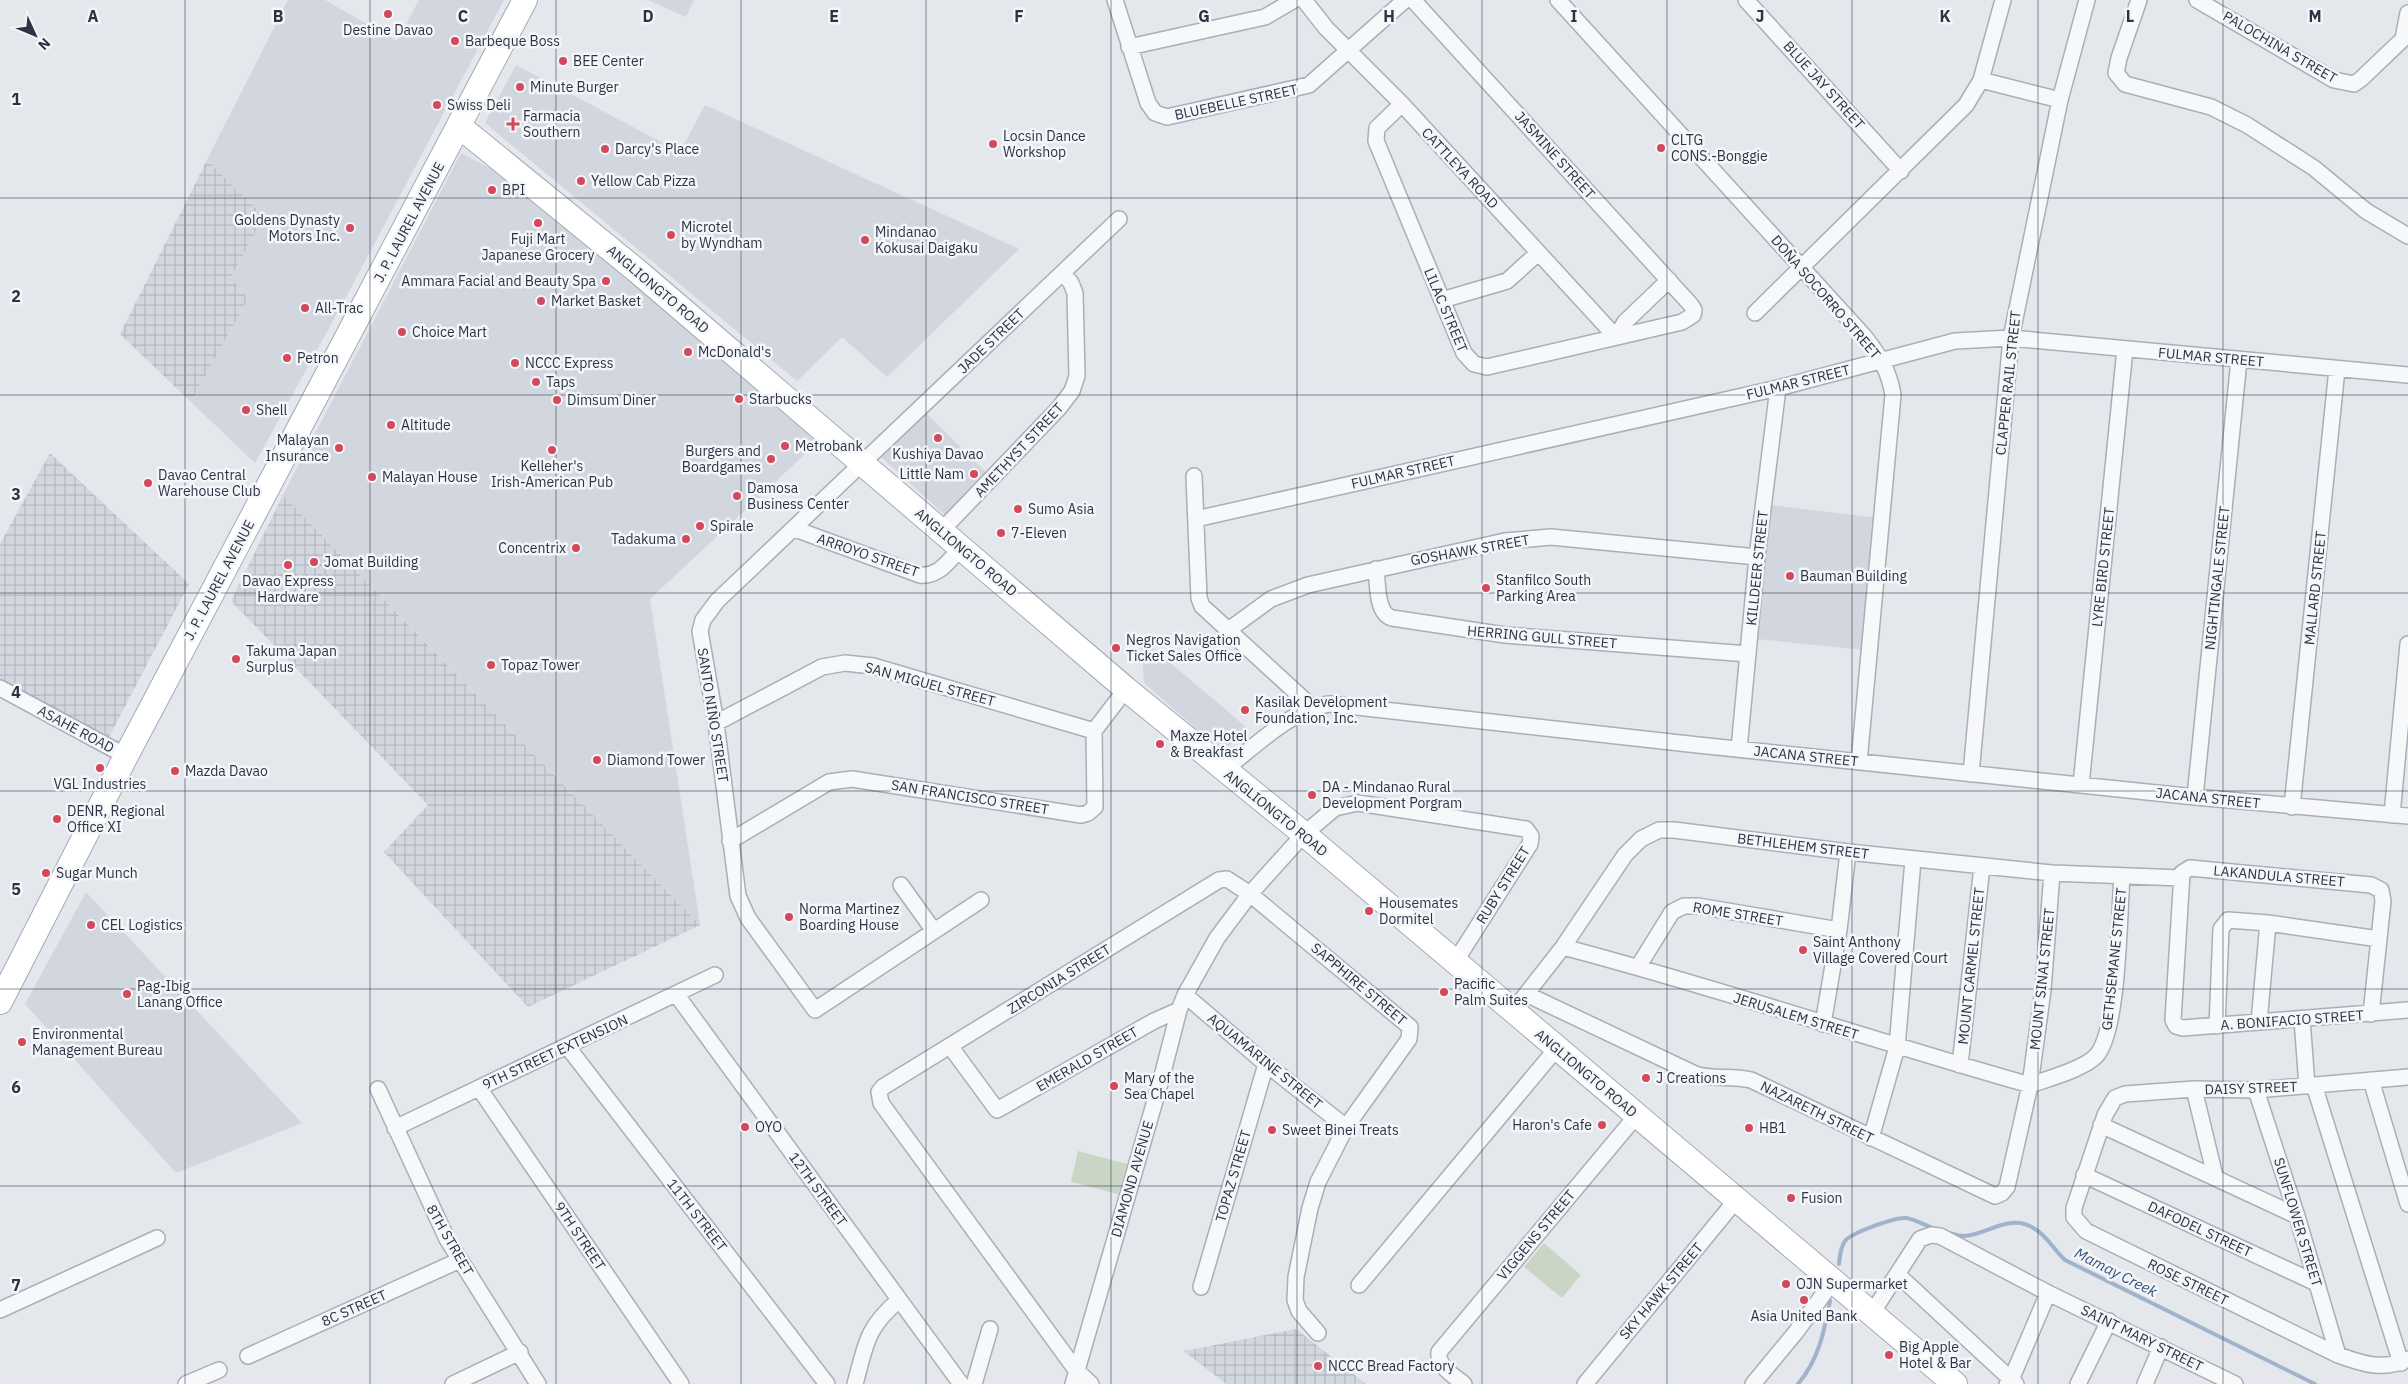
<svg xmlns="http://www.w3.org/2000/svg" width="2408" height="1384" font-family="'IBM Plex Sans',sans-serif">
  <defs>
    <pattern id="industrial-grid" width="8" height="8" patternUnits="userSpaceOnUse" patternTransform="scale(1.25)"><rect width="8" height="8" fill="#d2d6de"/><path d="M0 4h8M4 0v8" fill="none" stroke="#b4b8c0"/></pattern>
  </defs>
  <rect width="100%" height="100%" fill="#e4e7ec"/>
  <path fill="#d2d6de" d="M288 0H325L397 41 419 0H504L346 297 255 463 191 402 248 299 231 279 264 216 207 160Z
    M648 0H694L686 17Z
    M516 65 680 152 705 105 1019 249 887 377 842 337 797 381 485 123Z
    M461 153 520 184 820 440 650 599 700 925 283 495Z
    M925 412 986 472 945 515 881 457Z
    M1770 505 1878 518 1864 650 1757 639Z
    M1141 638 1246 727 1224 753 1144 683Z
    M86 892 302 1123 176 1173 25 1004Z"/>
  <path fill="url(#industrial-grid)" d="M207 160 264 216 231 278 248 299 191 402 120 334Z
    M50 453 189 584 108 739 0 682V544Z
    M283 495 423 640 700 925 528 1007 384 852 428 805 231 601Z
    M1296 1329 1366 1384H1226L1184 1351Z"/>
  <path fill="#c9d6c5" d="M1078 1151 1127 1164 1118 1194 1071 1182Z
    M1544 1243 1581 1275 1562 1298 1524 1267Z"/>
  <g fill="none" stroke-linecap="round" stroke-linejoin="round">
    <path stroke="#9fb4cc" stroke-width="4" d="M1949 1233C1953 1234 1959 1236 1964 1236 1987 1235 2010 1212 2035 1229 2048 1237 2054 1250 2065 1260L2315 1384
      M1839 1264C1840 1256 1840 1248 1845 1241 1851 1233 1895 1217 1906 1218 1915 1219 1926 1226 1935 1229
      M1798 1384C1819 1359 1824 1332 1830 1301"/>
    <defs>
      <path id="street" d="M1115 0 1148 103 1155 113 1167 117 1309 85 1405 0
        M1304 0 1326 28 1402 104 1616 337 1625 322 1669 280
        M1558 0 1864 336C1879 355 1889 370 1893 395L1859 762
        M1746 0 1901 171
        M2139 0 2119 58 2116 73 2125 84 2211 107 2247 125 2314 168 2366 211 2408 236
        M2197 0 2334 80 2354 84 2361 79 2403 39
        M2403 39 2408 13
        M1129 47 1265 17 1294 0
        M1981 80 2060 100
        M1402 104 1377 128 1376 141 1464 353 1474 364 1487 367 1682 322 1693 315 1694 310 1691 305 1413 0
        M1442 300 1507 281 1538 253
        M1755 313 1966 105 1981 80 2003 0
        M1194 476 1199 598 1202 606 1312 707
        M1196 519 1778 388 1955 341 2011 338 2408 375
        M795 529 920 575C939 577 948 561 961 548
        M941 531 1059 408 1072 391 1077 376 1075 293 1071 283 1063 273
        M1376 569C1378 584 1376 613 1392 618L1505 635 1748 654
        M1227 631 1271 599 1308 585 1505 541 1551 537 1757 557
        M0 688 126 756
        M716 723 822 667 845 663 873 666 1094 731
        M1739 749 1757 557 1778 388
        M1224 770C1253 748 1293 708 1330 704L1698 745 2195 797 2408 816
        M1971 774 2011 338 2060 100 2087 0
        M2081 785 2125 349
        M2195 797 2239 360
        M2292 807 2337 369
        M2392 815 2408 644
        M730 841 829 782 852 779 1081 815 1088 813 1095 807 1094 731 1126 689
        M901 885 934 931
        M981 900 815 1010 748 918 738 896 716 723 700 631 703 620 717 601 1119 219
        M1563 947C1720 988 1874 1041 2030 1085
        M1638 967 1672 912 1684 906H1698L1839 930
        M676 994 961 1384
        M1526 994 1695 1074C1713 1080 1732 1075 1751 1080L1995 1196 2002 1193 2007 1187 2030 1085 2043 990 2052 873
        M1185 995 1266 1064 1346 1127
        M1520 1002 1563 947 1625 855 1641 839 1659 830H1674L1848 852 2052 873 2181 878
        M2371 1014 2383 901 2381 890 2371 885 2190 868 2182 873 2173 1020 2176 1026 2183 1028 2408 1010
        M2302 1019 2307 1086
        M2259 1022 2268 923
        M1823 1024 1839 930 1848 852
        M2217 1026 2221 929 2228 920 2268 923 2379 939
        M567 1046 827 1384
        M950 1046 997 1110 1154 1021 1179 1010
        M1960 1065 1982 866
        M2408 1077 2256 1090 2194 1089 2125 1094 2115 1098 2105 1115 2074 1208V1217L2086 1231 2338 1355C2363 1364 2383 1371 2408 1359
        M2371 1080 2408 1204
        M2030 1085C2047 1079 2084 1069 2096 1056 2119 1032 2119 913 2122 876
        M2314 1085 2401 1363
        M479 1088 681 1384
        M378 1089 447 1239 538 1384
        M2194 1089 2215 1176
        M2256 1090 2297 1216 2338 1355
        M2101 1125 2297 1216
        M395 1128 715 975
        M1871 1138 1897 1047 1913 860
        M2084 1175 2316 1283
        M1897 1274 2016 1384
        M1359 1285 1557 1048
        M1201 1287 1266 1064
        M0 1310 157 1238
        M1872 1313 1920 1239 1931 1235 1940 1236 2048 1293 2235 1384
        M248 1356 460 1260
        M186 1384 219 1370
        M453 1384 520 1352
        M855 1384C866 1344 866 1328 899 1300
        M974 1384 990 1329
        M1073 1384 1161 1080 1179 1010 1185 995 1217 938 1250 894 1304 834 1335 808 1358 803 1526 829 1531 836 1530 844 1455 962
        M1091 1384 1076 1370 881 1103 879 1092 883 1087 1219 880 1227 879 1250 894 1410 1027 1409 1039 1346 1127 1318 1182 1310 1208 1296 1277 1295 1300 1299 1311 1318 1333
        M1464 1384C1454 1376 1437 1366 1439 1352L1637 1115
        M1585 1384 1737 1199
        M1753 1384 1796 1332 1833 1281
        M2007 1384 2011 1380 2048 1293
        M2078 1384 2109 1321
        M2145 1384 2161 1347"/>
      <path id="primary" d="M459 126 636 270 1126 689 1304 834 1955 1384
        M0 1002 126 756 525 0"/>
    </defs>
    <use href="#street" stroke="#a9aeb7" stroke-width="18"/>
    <use href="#primary" stroke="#a3abb8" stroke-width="26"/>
    <use href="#street" stroke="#f7f8fa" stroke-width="15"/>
    <use href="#primary" stroke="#fff" stroke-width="24"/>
  </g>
  <path fill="none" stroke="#2b3445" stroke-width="1" stroke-opacity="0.55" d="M185 0V1384M370 0V1384M556 0V1384M741 0V1384M926 0V1384M1111 0V1384M1297 0V1384M1482 0V1384M1667 0V1384M1852 0V1384M2038 0V1384M2223 0V1384M0 198H2408M0 395H2408M0 593H2408M0 791H2408M0 989H2408M0 1186H2408"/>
  <g fill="#d1495b" stroke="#f4f6f9" stroke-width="2">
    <circle cx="388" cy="14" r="5"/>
    <circle cx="455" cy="41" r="5"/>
    <circle cx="563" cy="61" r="5"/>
    <circle cx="520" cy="87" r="5"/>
    <circle cx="437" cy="105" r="5"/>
    <path d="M510.5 116.5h5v5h5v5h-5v5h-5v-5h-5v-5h5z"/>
    <circle cx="993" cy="144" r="5"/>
    <circle cx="1661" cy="148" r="5"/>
    <circle cx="605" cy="149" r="5"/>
    <circle cx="581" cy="181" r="5"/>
    <circle cx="492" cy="190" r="5"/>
    <circle cx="538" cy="223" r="5"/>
    <circle cx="350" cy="228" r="5"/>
    <circle cx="671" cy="235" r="5"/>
    <circle cx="865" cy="240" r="5"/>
    <circle cx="606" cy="281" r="5"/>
    <circle cx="541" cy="301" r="5"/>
    <circle cx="305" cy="308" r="5"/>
    <circle cx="402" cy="332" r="5"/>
    <circle cx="688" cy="352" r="5"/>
    <circle cx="287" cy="358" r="5"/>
    <circle cx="515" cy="363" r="5"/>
    <circle cx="536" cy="382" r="5"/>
    <circle cx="739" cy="399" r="5"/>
    <circle cx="557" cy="400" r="5"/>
    <circle cx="246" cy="410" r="5"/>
    <circle cx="391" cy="425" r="5"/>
    <circle cx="938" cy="438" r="5"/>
    <circle cx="785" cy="446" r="5"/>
    <circle cx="339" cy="448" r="5"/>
    <circle cx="552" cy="450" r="5"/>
    <circle cx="771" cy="459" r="5"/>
    <circle cx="974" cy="474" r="5"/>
    <circle cx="372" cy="477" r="5"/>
    <circle cx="148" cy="483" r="5"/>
    <circle cx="737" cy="496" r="5"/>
    <circle cx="1018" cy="509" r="5"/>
    <circle cx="700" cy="526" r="5"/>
    <circle cx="1001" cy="533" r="5"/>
    <circle cx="686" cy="539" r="5"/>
    <circle cx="576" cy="548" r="5"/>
    <circle cx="314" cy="562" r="5"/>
    <circle cx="288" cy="565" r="5"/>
    <circle cx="1790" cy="576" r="5"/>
    <circle cx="1486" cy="588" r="5"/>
    <circle cx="1116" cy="648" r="5"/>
    <circle cx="236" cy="659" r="5"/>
    <circle cx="491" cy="665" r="5"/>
    <circle cx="1245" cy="710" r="5"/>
    <circle cx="1160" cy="744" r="5"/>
    <circle cx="597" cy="760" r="5"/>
    <circle cx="100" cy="768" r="5"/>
    <circle cx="175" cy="771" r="5"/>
    <circle cx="1312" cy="795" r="5"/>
    <circle cx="57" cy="819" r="5"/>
    <circle cx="46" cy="873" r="5"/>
    <circle cx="1369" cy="911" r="5"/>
    <circle cx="789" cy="917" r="5"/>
    <circle cx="91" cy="925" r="5"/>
    <circle cx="1803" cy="950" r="5"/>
    <circle cx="1444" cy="992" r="5"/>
    <circle cx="127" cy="994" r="5"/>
    <circle cx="22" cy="1042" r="5"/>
    <circle cx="1646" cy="1078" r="5"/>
    <circle cx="1114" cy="1086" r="5"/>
    <circle cx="1602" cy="1125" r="5"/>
    <circle cx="745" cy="1127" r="5"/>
    <circle cx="1749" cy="1128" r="5"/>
    <circle cx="1272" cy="1130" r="5"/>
    <circle cx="1791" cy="1198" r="5"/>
    <circle cx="1786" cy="1284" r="5"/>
    <circle cx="1804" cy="1300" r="5"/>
    <circle cx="1889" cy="1355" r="5"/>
    <circle cx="1318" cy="1366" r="5"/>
  </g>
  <g text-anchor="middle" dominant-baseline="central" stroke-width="5" stroke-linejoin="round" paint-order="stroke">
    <g font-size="14" fill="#2b3445" stroke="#f4f6f9" text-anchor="start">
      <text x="388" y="30" text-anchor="middle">Destine Davao</text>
      <text x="465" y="41">Barbeque Boss</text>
      <text x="573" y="61">BEE Center</text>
      <text x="530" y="87">Minute Burger</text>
      <text x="447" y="105">Swiss Deli</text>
      <text x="523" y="116">Farmacia<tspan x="523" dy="16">Southern</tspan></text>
      <text x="1003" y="136">Locsin Dance<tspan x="1003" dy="16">Workshop</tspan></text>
      <text x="1671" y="140">CLTG<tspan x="1671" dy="16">CONS.-Bonggie</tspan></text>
      <text x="615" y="149">Darcy's Place</text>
      <text x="591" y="181">Yellow Cab Pizza</text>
      <text x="502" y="190">BPI</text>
      <text x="340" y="220" text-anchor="end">Goldens Dynasty<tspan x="340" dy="16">Motors Inc.</tspan></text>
      <text x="681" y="227">Microtel<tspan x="681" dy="16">by Wyndham</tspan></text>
      <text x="875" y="232">Mindanao<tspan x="875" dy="16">Kokusai Daigaku</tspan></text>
      <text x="538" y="239" text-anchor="middle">Fuji Mart<tspan x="538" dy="16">Japanese Grocery</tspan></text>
      <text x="596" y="281" text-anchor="end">Ammara Facial and Beauty Spa</text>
      <text x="551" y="301">Market Basket</text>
      <text x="315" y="308">All-Trac</text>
      <text x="412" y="332">Choice Mart</text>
      <text x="698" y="352">McDonald's</text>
      <text x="297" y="358">Petron</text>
      <text x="525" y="363">NCCC Express</text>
      <text x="546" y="382">Taps</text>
      <text x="749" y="399">Starbucks</text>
      <text x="567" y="400">Dimsum Diner</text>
      <text x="256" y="410">Shell</text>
      <text x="401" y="425">Altitude</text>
      <text x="329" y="440" text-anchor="end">Malayan<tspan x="329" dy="16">Insurance</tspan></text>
      <text x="795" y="446">Metrobank</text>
      <text x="761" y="451" text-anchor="end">Burgers and<tspan x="761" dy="16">Boardgames</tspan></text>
      <text x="938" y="454" text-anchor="middle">Kushiya Davao</text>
      <text x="552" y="466" text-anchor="middle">Kelleher's<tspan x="552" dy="16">Irish-American Pub</tspan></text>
      <text x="964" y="474" text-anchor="end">Little Nam</text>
      <text x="158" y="475">Davao Central<tspan x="158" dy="16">Warehouse Club</tspan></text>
      <text x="382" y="477">Malayan House</text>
      <text x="747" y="488">Damosa<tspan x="747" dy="16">Business Center</tspan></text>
      <text x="1028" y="509">Sumo Asia</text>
      <text x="710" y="526">Spirale</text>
      <text x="1011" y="533">7-Eleven</text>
      <text x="676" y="539" text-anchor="end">Tadakuma</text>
      <text x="566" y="548" text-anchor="end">Concentrix</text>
      <text x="324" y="562">Jomat Building</text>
      <text x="1800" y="576">Bauman Building</text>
      <text x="1496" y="580">Stanfilco South<tspan x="1496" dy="16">Parking Area</tspan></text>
      <text x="288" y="581" text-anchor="middle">Davao Express<tspan x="288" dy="16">Hardware</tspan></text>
      <text x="1126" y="640">Negros Navigation<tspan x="1126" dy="16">Ticket Sales Office</tspan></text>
      <text x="246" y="651">Takuma Japan<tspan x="246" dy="16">Surplus</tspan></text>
      <text x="501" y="665">Topaz Tower</text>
      <text x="1255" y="702">Kasilak Development<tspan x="1255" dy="16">Foundation, Inc.</tspan></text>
      <text x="1170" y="736">Maxze Hotel<tspan x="1170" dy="16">&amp; Breakfast</tspan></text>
      <text x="607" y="760">Diamond Tower</text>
      <text x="185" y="771">Mazda Davao</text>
      <text x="100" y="784" text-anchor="middle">VGL Industries</text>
      <text x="1322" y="787">DA - Mindanao Rural<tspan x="1322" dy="16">Development Porgram</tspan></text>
      <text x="67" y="811">DENR, Regional<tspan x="67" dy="16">Office XI</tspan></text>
      <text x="56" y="873">Sugar Munch</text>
      <text x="1379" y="903">Housemates<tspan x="1379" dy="16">Dormitel</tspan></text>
      <text x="799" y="909">Norma Martinez<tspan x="799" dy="16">Boarding House</tspan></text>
      <text x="101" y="925">CEL Logistics</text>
      <text x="1813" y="942">Saint Anthony<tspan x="1813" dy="16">Village Covered Court</tspan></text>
      <text x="1454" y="984">Pacific<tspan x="1454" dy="16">Palm Suites</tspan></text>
      <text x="137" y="986">Pag-Ibig<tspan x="137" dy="16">Lanang Office</tspan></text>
      <text x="32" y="1034">Environmental<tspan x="32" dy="16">Management Bureau</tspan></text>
      <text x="1124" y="1078">Mary of the<tspan x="1124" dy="16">Sea Chapel</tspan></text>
      <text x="1656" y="1078">J Creations</text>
      <text x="1592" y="1125" text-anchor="end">Haron's Cafe</text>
      <text x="755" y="1127">OYO</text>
      <text x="1759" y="1128">HB1</text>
      <text x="1282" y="1130">Sweet Binei Treats</text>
      <text x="1801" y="1198">Fusion</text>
      <text x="1796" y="1284">OJN Supermarket</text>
      <text x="1804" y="1316" text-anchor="middle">Asia United Bank</text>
      <text x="1899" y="1347">Big Apple<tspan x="1899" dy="16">Hotel &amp; Bar</tspan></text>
      <text x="1328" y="1366">NCCC Bread Factory</text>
    </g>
    <g font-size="14" fill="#2b3445" stroke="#f4f6f9">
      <text transform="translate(2280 47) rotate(30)">PALOCHINA STREET</text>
      <text transform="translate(1824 85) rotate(48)">BLUE JAY STREET</text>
      <text transform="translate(1236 102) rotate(-12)">BLUEBELLE STREET</text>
      <text transform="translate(1555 155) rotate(48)">JASMINE STREET</text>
      <text transform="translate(1460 168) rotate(47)">CATTLEYA ROAD</text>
      <text transform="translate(409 222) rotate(-62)">J. P. LAUREL AVENUE</text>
      <text transform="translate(658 289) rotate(40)">ANGLIONGTO ROAD</text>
      <text transform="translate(1826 297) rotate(49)">DOÑA SOCORRO STREET</text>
      <text transform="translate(1446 310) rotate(67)">LILAC STREET</text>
      <text transform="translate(991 341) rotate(-44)">JADE STREET</text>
      <text transform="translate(2211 357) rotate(5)">FULMAR STREET</text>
      <text transform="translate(1798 382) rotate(-14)">FULMAR STREET</text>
      <text transform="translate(2008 383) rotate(-84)">CLAPPER RAIL STREET</text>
      <text transform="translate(1019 450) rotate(-47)">AMETHYST STREET</text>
      <text transform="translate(1403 472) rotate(-13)">FULMAR STREET</text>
      <text transform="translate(1470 550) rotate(-10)">GOSHAWK STREET</text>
      <text transform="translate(966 552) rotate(40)">ANGLIONGTO ROAD</text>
      <text transform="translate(868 555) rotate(19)">ARROYO STREET</text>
      <text transform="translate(2103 567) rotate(-84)">LYRE BIRD STREET</text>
      <text transform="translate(1757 568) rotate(-84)">KILLDEER STREET</text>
      <text transform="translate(2217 578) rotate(-84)">NIGHTINGALE STREET</text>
      <text transform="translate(219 580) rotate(-62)">J. P. LAUREL AVENUE</text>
      <text transform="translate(2315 588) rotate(-84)">MALLARD STREET</text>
      <text transform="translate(1542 637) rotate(5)">HERRING GULL STREET</text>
      <text transform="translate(930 684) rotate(15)">SAN MIGUEL STREET</text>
      <text transform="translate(713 715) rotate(81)">SANTO NIÑO STREET</text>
      <text transform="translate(76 729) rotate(28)">ASAHE ROAD</text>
      <text transform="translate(1806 756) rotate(6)">JACANA STREET</text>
      <text transform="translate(970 797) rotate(9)">SAN FRANCISCO STREET</text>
      <text transform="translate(2208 798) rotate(6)">JACANA STREET</text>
      <text transform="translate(1276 813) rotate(39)">ANGLIONGTO ROAD</text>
      <text transform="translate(1803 846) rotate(7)">BETHLEHEM STREET</text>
      <text transform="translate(2279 876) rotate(5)">LAKANDULA STREET</text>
      <text transform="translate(1503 885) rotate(-58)">RUBY STREET</text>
      <text transform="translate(1738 914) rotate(9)">ROME STREET</text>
      <text transform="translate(2114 959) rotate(-84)">GETHSEMANE STREET</text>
      <text transform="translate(1971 966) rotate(-84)">MOUNT CARMEL STREET</text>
      <text transform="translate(1059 979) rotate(-32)">ZIRCONIA STREET</text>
      <text transform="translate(2042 979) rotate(-84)">MOUNT SINAI STREET</text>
      <text transform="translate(1359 984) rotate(40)">SAPPHIRE STREET</text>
      <text transform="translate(1796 1016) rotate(17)">JERUSALEM STREET</text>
      <text transform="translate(2292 1020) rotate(-4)">A. BONIFACIO STREET</text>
      <text transform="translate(555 1052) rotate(-25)">9TH STREET EXTENSION</text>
      <text transform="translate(1087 1059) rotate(-30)">EMERALD STREET</text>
      <text transform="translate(1265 1061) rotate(39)">AQUAMARINE STREET</text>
      <text transform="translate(1586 1073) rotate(40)">ANGLIONGTO ROAD</text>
      <text transform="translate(2251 1088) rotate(-2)">DAISY STREET</text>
      <text transform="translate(1817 1112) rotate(26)">NAZARETH STREET</text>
      <text transform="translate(1233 1176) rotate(-74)">TOPAZ STREET</text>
      <text transform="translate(1132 1179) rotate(-74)">DIAMOND AVENUE</text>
      <text transform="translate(818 1189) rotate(54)">12TH STREET</text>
      <text transform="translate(697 1215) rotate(52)">11TH STREET</text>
      <text transform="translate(2298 1222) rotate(73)">SUNFLOWER STREET</text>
      <text transform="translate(2200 1229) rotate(25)">DAFODEL STREET</text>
      <text transform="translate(1536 1235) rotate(-50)">VIGGENS STREET</text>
      <text transform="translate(580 1236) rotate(56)">9TH STREET</text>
      <text transform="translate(450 1240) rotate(60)">8TH STREET</text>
      <text transform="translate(2188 1282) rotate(26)">ROSE STREET</text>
      <text transform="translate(1661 1291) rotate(-50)">SKY HAWK STREET</text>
      <text transform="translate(354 1308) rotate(-24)">8C STREET</text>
      <text transform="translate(2142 1338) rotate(26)">SAINT MARY STREET</text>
    </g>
    <g font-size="15" font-style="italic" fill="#34527a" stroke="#f4f6f9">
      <text transform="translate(2116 1272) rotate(27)">Mamay Creek</text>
    </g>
  </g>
  <g font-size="16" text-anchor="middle" font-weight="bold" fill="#2b3445" stroke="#f4f6f9" stroke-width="5" stroke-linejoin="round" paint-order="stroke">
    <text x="93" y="22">A</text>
    <text x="278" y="22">B</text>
    <text x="463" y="22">C</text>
    <text x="648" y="22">D</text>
    <text x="834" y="22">E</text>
    <text x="1019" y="22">F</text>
    <text x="1204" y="22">G</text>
    <text x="1389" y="22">H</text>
    <text x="1574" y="22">I</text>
    <text x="1760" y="22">J</text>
    <text x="1945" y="22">K</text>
    <text x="2130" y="22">L</text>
    <text x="2315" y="22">M</text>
    <text x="16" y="105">1</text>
    <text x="16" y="302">2</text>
    <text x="16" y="500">3</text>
    <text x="16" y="698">4</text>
    <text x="16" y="895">5</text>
    <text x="16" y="1093">6</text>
    <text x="16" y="1291">7</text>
  </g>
  <g transform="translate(35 35) rotate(134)" stroke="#f4f6f9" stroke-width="4" paint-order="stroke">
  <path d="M0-4L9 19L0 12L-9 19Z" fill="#2b3445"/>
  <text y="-8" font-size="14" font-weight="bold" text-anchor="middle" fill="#2b3445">N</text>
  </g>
</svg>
